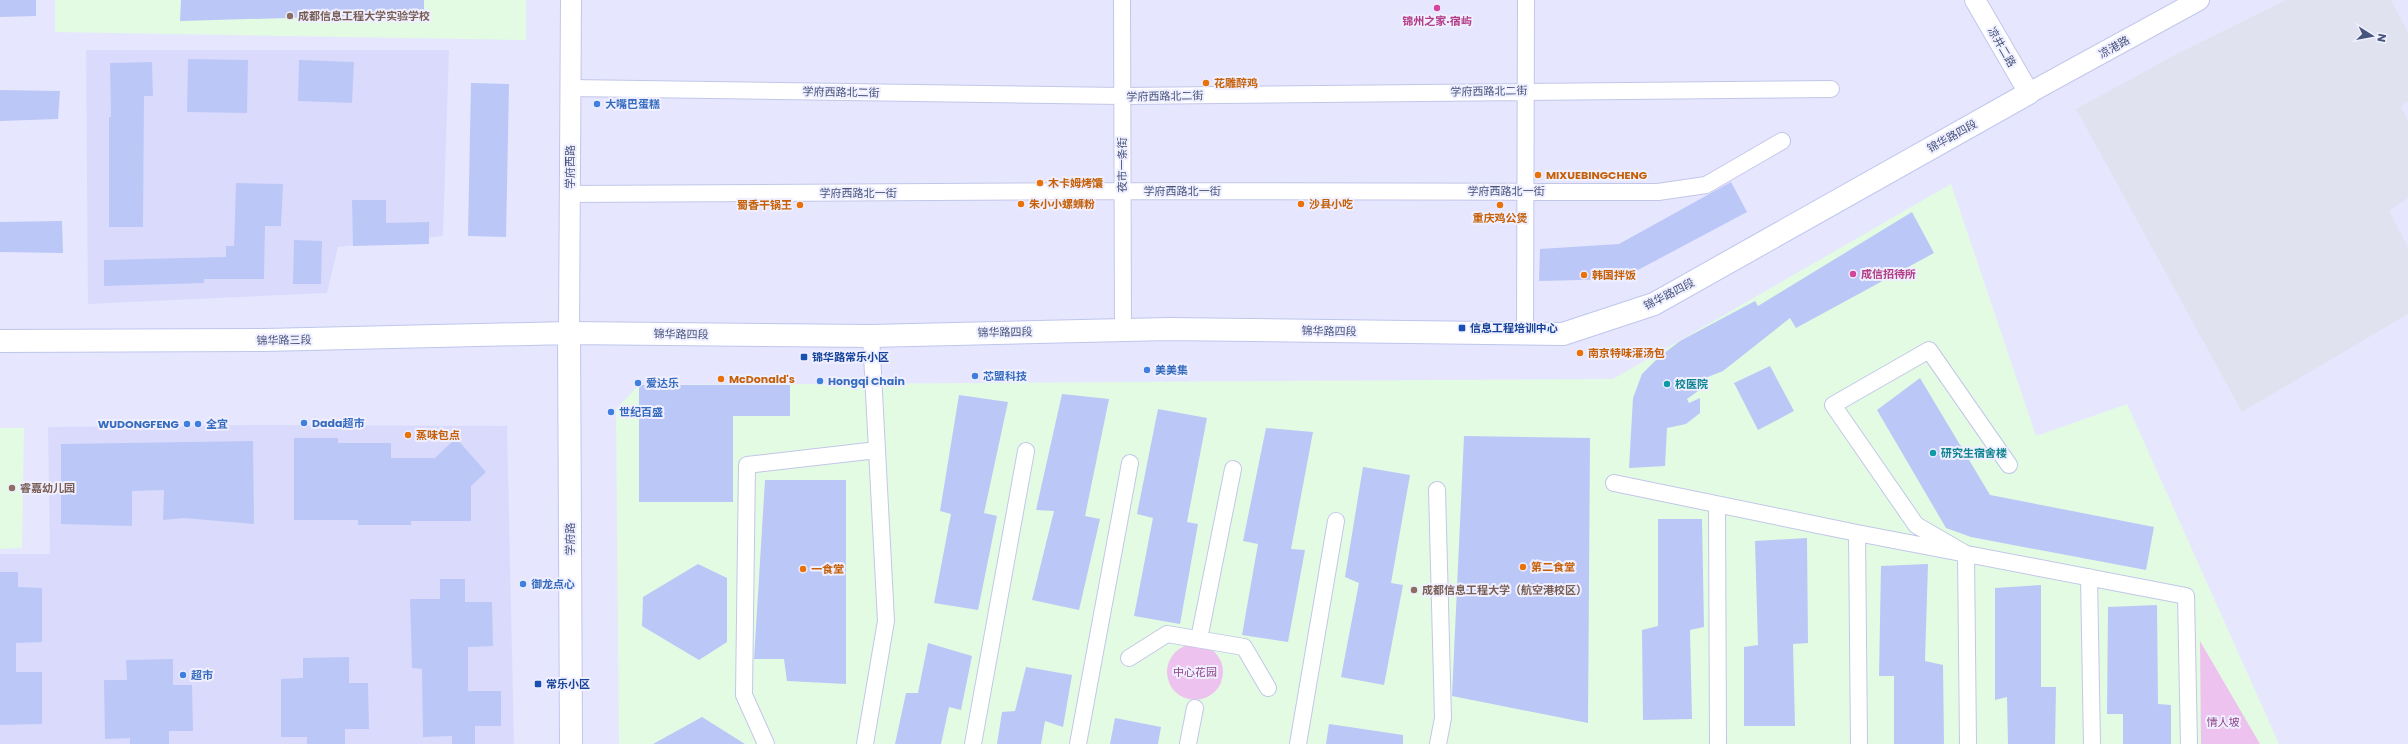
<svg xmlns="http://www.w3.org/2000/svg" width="2408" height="744" font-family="Poppins,'Noto Sans SC',sans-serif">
  <rect width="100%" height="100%" fill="#e6e6ff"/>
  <path fill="#dadbfc" d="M86 50H449L443 236 338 247 327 293 88 304Z
    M265 425 507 426 514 744H0V554H50L48 427Z"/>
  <path fill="#e0e2ef" d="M2286 0H2391L2408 32V102L2401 106 2408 121V198L2389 211 2408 247V314L2242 412 2076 109 2175 55Z"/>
  <path fill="#e3fbe3" d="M55 0H526V40L55 32Z
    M1951 184 2036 436 2127 404 2279 744H619L616 409 639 385 1613 379Z
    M0 428H24L22 548 0 549Z"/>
  <path fill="#eec2ee" d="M2200 641 2260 744H2201Z
    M1167 672a28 28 0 1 1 56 0a28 28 0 1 1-56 0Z"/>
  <path fill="#bbc7f7" d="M0 0H36V16L0 17Z
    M181 0H424V14L180 21Z
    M188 59 248 60 247 113 187 112Z
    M299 60 354 62 352 103 298 101Z
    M152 62 153 96H144L143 227H109V117H111L110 63Z
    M471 83 509 84 506 237 468 236Z
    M0 90 60 91 58 119 0 121Z
    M1731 182 1747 212 1621 279 1539 281 1540 249 1619 244Z
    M236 183 283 184 281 226H265L264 279H204V283L104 286V260L226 257V246H234Z
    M352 200H386V223L429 222V244L353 246Z
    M1912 212 1934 253 1796 328 1790 318 1723 371 1695 382 1698 391 1687 399 1689 403 1700 398V413L1686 424 1667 428 1665 466 1629 468 1633 398 1642 374 1658 358 1680 341 1755 301 1758 306Z
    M62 221 63 253 0 252V222Z
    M294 240 322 241 321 284H293Z
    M1770 366 1794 411 1758 430 1734 383Z
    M1920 378 1990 495 2154 527 2146 570 1971 537 1946 528 1877 410Z
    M639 385H790V416H733V502H639Z
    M1062 394 1109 399 1085 516 1100 519 1079 610 1032 600 1054 511 1036 510Z
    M959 395 1008 402 984 513 997 516 978 610 934 603 951 514 940 511Z
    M1158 409 1207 418 1187 522 1198 524 1180 624 1134 616 1153 518 1137 514Z
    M1266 428 1313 432 1291 549 1305 550 1288 642 1242 635 1258 544 1243 541Z
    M1464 436 1590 438 1588 723 1452 696Z
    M294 438H338V443H391V458H435L456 438 486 472 471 486V521H411V525H358V520H294Z
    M253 441 254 524 184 518 163 520 164 490 132 491V526L61 524V444Z
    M1363 467 1410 475 1391 583 1403 585 1384 685 1341 677 1359 583 1345 577Z
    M765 480H846V684L787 681 784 659H754Z
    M1658 519H1702L1704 627 1690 630 1692 719 1643 720 1642 630 1658 626Z
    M1807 538 1808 643 1793 644 1795 726H1744V647L1758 645 1755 541Z
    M698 564 727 578V642L699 660 642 626 643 597Z
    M1928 564 1925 661 1943 665 1944 744H1894V676H1879L1881 566Z
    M0 572H18V587L42 588V642L16 643V672H42V724L0 725Z
    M440 579H465V602H492L493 646 468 647V691H501V726H475V744H452V736L423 737 422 669 412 668 410 599H440Z
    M2041 585V687H2056L2055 744H2008L2007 697 1995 700V588Z
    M2157 605 2158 704 2171 705V744H2123V714H2107L2108 607Z
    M928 643 972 656 961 710 949 707 941 744H895L906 693H918Z
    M349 657V683H368L369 729H345V744H307V737H281V679L303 678V658Z
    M173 659V685H192L193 731H169V744H130V738L105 739 104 680H127L126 660Z
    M1026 667 1072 675 1063 727 1045 721 1041 744H997L1002 712 1015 711Z
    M702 717 745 744H653Z
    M1115 718 1161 727 1158 744H1110Z
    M1329 724 1403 735V744H1326Z"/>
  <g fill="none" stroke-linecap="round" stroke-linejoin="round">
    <defs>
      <path id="minor" d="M1122 0 1123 330
        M570 88 1122 96 1831 89
        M569 194 1123 191 1658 192 1706 185 1782 141
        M1525 334 1526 0
        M1614 483 1857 533 1859 744
        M1437 490 1443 718 1438 744
        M1717 505 1718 744
        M1857 533 2186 596 2189 744
        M2089 577 2092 744
        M1199 639 1233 469
        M1129 658 1167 634 1244 647 1268 688
        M766 744 744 695 747 465 877 450
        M865 744 886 621 871 336
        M973 744 1026 451
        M1078 744 1130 463
        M1188 744 1195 708
        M1298 744 1336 521
        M1968 744 1966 554 1916 525 1833 405 1929 350 2009 465"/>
      <path id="tertiary" d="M1975 0 2029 93 2199 0
        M569 333 571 0"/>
      <path id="secondary" d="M569 333 571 744
        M0 341 265 340 569 333 871 336 1169 329 1563 334 1654 304 2029 93"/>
    </defs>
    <use href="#minor" stroke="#c2c7e8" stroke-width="18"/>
    <use href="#tertiary" stroke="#c2c7e8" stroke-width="22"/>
    <use href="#secondary" stroke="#bfc6ec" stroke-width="24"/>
    <use href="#minor" stroke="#fff" stroke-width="16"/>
    <use href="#tertiary" stroke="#fff" stroke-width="20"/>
    <use href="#secondary" stroke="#fff" stroke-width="22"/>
  </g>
  <g fill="#d1479c" stroke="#efefff" stroke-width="1.5">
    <circle cx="1437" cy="8" r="4"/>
    <circle cx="1853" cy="274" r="4"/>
  </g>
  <g fill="#8d6e63" stroke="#efefff" stroke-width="1.5">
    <circle cx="290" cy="16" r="4"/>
    <circle cx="12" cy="488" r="4"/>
    <circle cx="1414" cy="590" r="4"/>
  </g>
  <g fill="#e8710a" stroke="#efefff" stroke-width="1.5">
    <circle cx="1206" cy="83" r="4"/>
    <circle cx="1538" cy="175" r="4"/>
    <circle cx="1040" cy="183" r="4"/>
    <circle cx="1021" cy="204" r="4"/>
    <circle cx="1301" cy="204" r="4"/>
    <circle cx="800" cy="205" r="4"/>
    <circle cx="1500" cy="205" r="4"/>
    <circle cx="1584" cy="275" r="4"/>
    <circle cx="1580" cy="353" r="4"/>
    <circle cx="721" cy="379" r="4"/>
    <circle cx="408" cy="435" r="4"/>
    <circle cx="1523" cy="567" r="4"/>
    <circle cx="803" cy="569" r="4"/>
  </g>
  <g fill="#3f7fe0" stroke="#efefff" stroke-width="1.5">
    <circle cx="597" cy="104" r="4"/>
    <circle cx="1147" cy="370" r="4"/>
    <circle cx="975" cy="376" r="4"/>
    <circle cx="820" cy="381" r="4"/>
    <circle cx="638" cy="383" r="4"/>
    <circle cx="611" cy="412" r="4"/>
    <circle cx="304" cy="423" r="4"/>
    <circle cx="187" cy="424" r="4"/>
    <circle cx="198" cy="424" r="4"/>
    <circle cx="523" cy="584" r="4"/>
    <circle cx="183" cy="675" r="4"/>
  </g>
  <g fill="#1a4fb4" stroke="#efefff" stroke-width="1.5">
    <rect x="1458" y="324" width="8" height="8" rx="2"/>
    <rect x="800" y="353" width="8" height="8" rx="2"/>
    <rect x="534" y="680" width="8" height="8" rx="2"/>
  </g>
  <g fill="#0f9aa8" stroke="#efefff" stroke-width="1.5">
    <circle cx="1667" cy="384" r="4"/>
    <circle cx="1933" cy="453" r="4"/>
  </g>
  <g text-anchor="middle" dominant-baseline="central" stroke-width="4" stroke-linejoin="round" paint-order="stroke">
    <g font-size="11" font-weight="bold" fill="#785e54" stroke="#efefff" text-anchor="start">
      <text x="298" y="16">成都信息工程大学实验学校</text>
      <text x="20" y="488">睿嘉幼儿园</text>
      <text x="1422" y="590">成都信息工程大学（航空港校区）</text>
    </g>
    <g font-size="11" font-weight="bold" fill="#b23c85" stroke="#efefff">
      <text x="1437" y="21">锦州之家·宿屿</text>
      <text x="1861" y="274" text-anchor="start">成信招待所</text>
    </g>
    <g font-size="11" fill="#47547c" stroke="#efefff">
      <text transform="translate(2002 47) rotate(60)">凉井二路</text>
      <text transform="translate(2114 47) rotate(-29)">凉港路</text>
      <text transform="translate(1489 91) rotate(-1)">学府西路北二街</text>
      <text transform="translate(841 92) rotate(1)">学府西路北二街</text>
      <text transform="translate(1165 96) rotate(-1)">学府西路北二街</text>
      <text transform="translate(1952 136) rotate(-29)">锦华路四段</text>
      <text transform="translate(1122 165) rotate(-90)">夜市一条街</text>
      <text transform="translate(570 167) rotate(-90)">学府西路</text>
      <text x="1182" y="191">学府西路北一街</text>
      <text x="1506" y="191">学府西路北一街</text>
      <text x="858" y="193">学府西路北一街</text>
      <text transform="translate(1669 294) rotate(-27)">锦华路四段</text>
      <text transform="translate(1329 331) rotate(1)">锦华路四段</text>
      <text transform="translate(1005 332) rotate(-1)">锦华路四段</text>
      <text transform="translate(681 334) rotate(1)">锦华路四段</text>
      <text transform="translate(284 340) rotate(-1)">锦华路三段</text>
      <text transform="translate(570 539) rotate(-90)">学府路</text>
    </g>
    <g font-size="11" font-weight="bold" fill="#c56008" stroke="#efefff" text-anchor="start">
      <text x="1214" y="83">花雕醉鸡</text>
      <text x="1546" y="175">MIXUEBINGCHENG</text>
      <text x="1048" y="183">木卡姆烤馕</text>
      <text x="1029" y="204">朱小小螺蛳粉</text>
      <text x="1309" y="204">沙县小吃</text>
      <text x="792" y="205" text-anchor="end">蜀香干锅王</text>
      <text x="1500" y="218" text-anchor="middle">重庆鸡公煲</text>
      <text x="1592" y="275">韩国拌饭</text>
      <text x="1588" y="353">南京特味灌汤包</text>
      <text x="729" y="379">McDonald's</text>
      <text x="416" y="435">蒸味包点</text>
      <text x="1531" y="567">第二食堂</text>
      <text x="811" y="569">一食堂</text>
    </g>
    <g font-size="11" font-weight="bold" fill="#366cbe" stroke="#efefff" text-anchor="start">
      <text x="605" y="104">大嘴巴蛋糕</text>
      <text x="1155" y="370">美美集</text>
      <text x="983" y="376">芯盟科技</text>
      <text x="828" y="381">Hongqi Chain</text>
      <text x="646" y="383">爱达乐</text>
      <text x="619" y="412">世纪百盛</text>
      <text x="312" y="423">Dada超市</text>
      <text x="179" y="424" text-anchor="end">WUDONGFENG</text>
      <text x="206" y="424">全宜</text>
      <text x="531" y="584">御龙点心</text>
      <text x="191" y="675">超市</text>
    </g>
    <g font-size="11" font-weight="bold" fill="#164399" stroke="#efefff" text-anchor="start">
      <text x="1470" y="328">信息工程培训中心</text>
      <text x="812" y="357">锦华路常乐小区</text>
      <text x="546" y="684">常乐小区</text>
    </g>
    <g font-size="11" font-weight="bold" fill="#0d838f" stroke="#efefff" text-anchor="start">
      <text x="1675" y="384">校医院</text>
      <text x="1941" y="453">研究生宿舍楼</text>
    </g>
    <g font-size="11" fill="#8f4288" stroke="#efefff">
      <text x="1195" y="672">中心花园</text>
      <text x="2223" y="722">情人坡</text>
    </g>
  </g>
  <g transform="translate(2372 36) rotate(101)" stroke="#efefff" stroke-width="3" paint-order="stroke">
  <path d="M0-3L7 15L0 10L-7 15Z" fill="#47547c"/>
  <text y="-6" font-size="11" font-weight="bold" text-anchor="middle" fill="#47547c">N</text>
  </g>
</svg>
